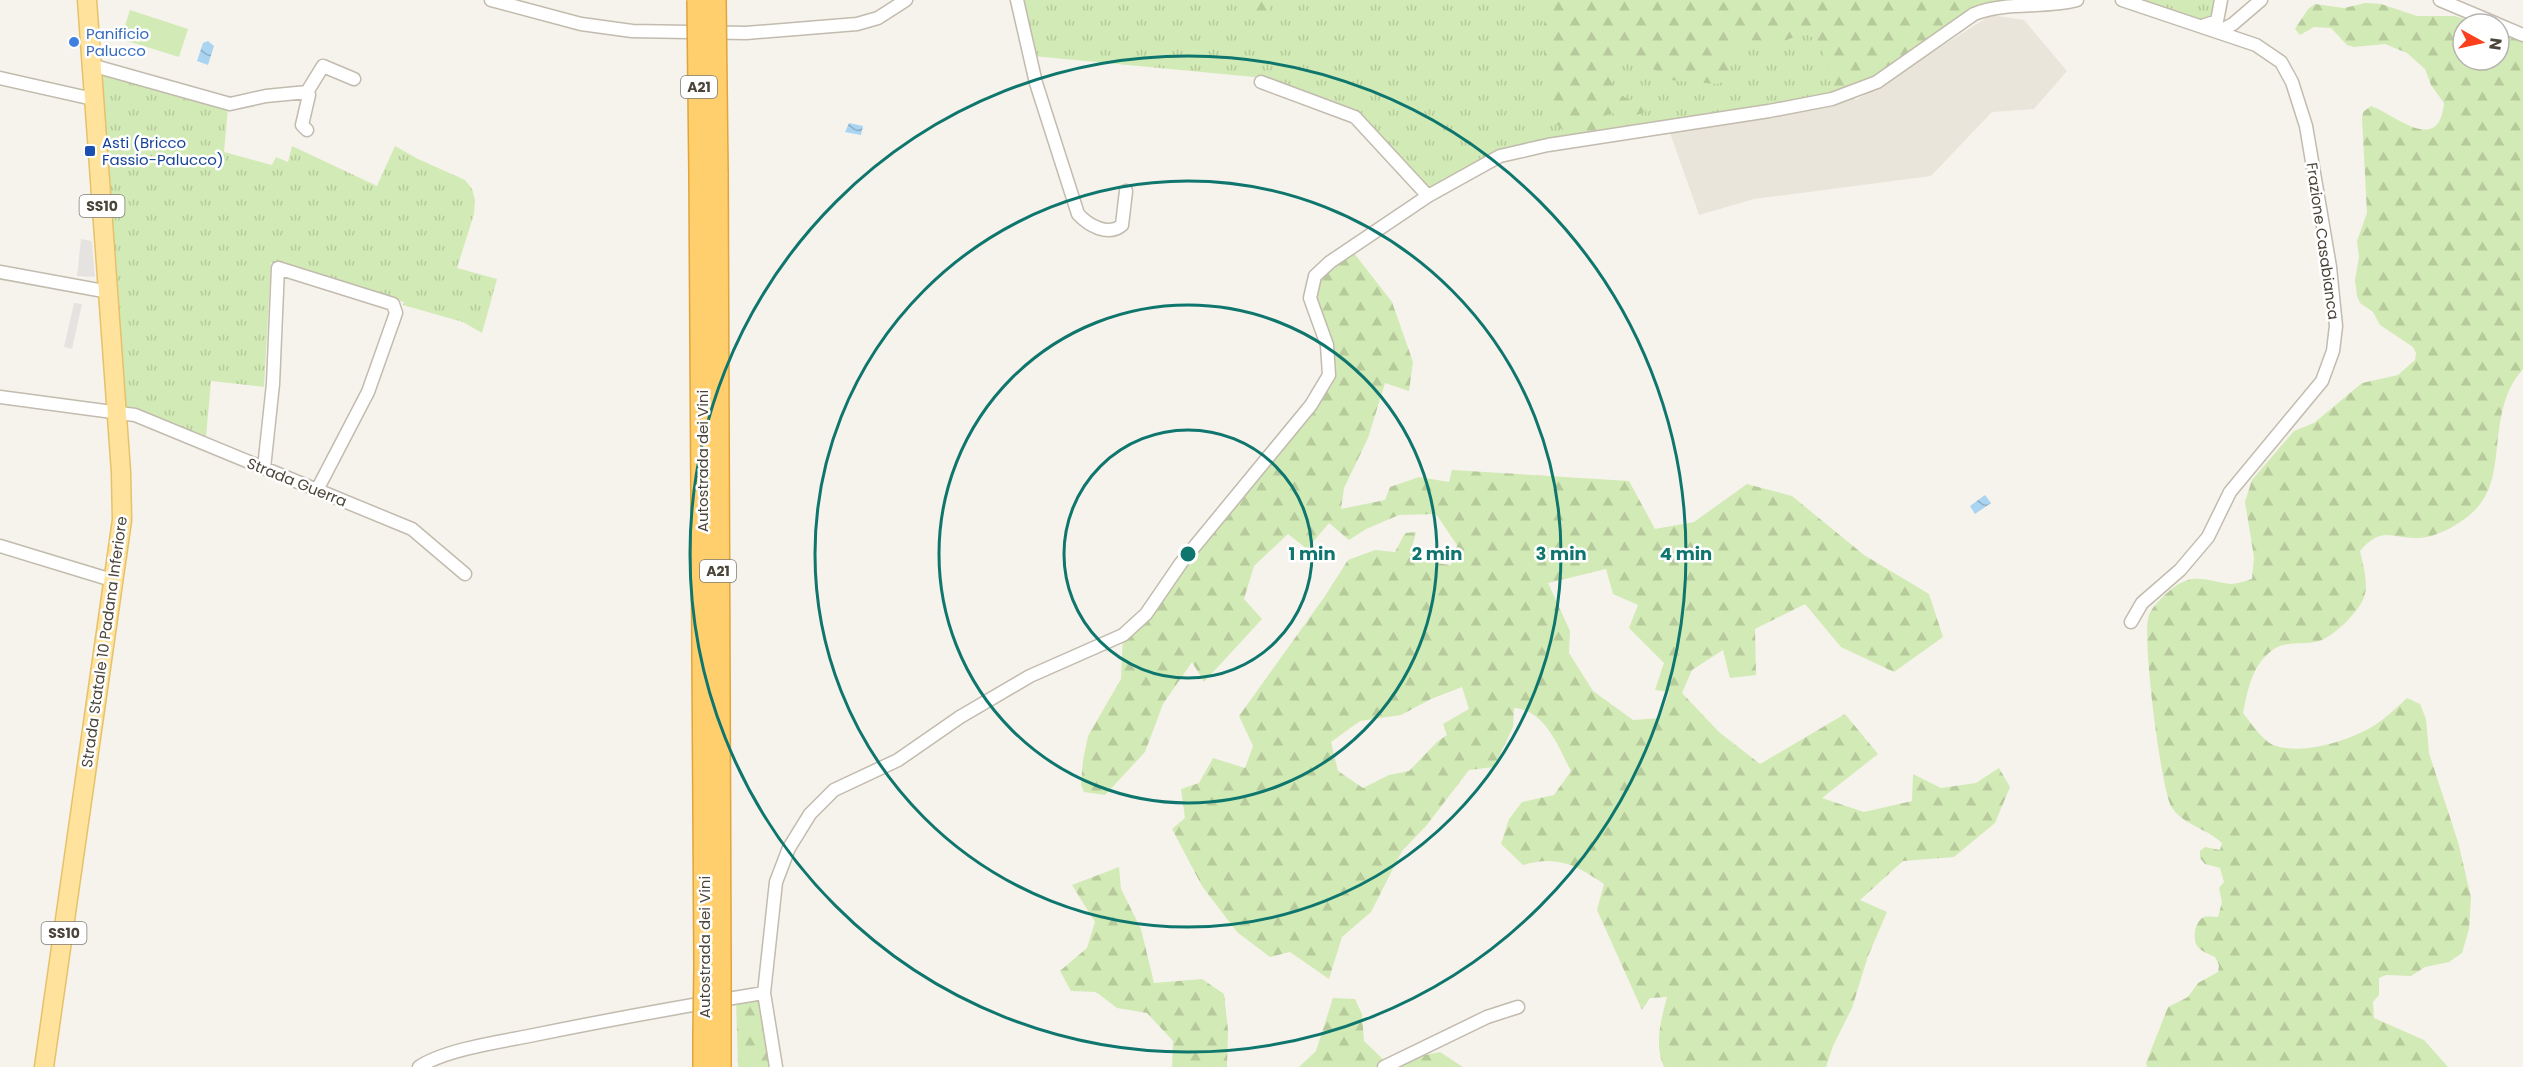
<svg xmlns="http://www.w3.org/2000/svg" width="2523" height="1067" font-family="Poppins,sans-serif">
  <defs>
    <pattern id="grass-tufts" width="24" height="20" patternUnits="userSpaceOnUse" patternTransform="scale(1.5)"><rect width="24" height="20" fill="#d2eab5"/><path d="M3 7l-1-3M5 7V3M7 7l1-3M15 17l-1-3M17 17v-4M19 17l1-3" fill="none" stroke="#b6ca9c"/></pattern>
    <pattern id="forest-firs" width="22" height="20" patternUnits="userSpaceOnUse" patternTransform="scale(1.5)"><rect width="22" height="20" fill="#d2eab5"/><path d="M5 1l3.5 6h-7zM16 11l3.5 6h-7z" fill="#b6ca9c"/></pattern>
    <pattern id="water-waves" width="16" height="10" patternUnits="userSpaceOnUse" patternTransform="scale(1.5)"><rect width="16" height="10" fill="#a9d4f2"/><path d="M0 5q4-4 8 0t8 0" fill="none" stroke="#8caec5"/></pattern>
  </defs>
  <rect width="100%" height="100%" fill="#f6f3ec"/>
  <path fill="#eae5da" d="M1991 15 2024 20 2067 71 2034 109 1992 112 1931 176 1754 199 1699 215 1657 96 1809 44 1856 100Z"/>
  <path fill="url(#grass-tufts)" d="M1020 0H2077L1992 7 1877 82 1832 99 1500 156 1428 196 1355 117 1254 77 1033 56Z
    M2122 0H2221L2217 21 2202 26Z
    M105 71 228 108 224 152 272 165 276 157 288 162 292 146 377 186 395 146 418 159 465 180 472 189 475 200 474 214 457 268 497 279 482 333 463 322 403 305 404 302 271 263 264 387 211 381 206 437 144 412 126 408 99 74Z"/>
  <path fill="url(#forest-firs)" fill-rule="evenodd" d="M1242 0H1273L1266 18 1259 20 1246 11Z
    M1549 0H1992L1976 5 1878 75 1840 88 1833 87C1825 74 1827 52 1816 40 1803 27 1790 42 1777 42 1762 43 1750 36 1737 46 1727 55 1731 65 1729 76L1724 82 1716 84 1670 80 1650 67 1626 61 1618 62 1612 68C1608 96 1621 95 1642 104L1646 111C1632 120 1622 111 1608 114L1599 128 1584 134 1561 129 1551 118 1544 55 1543 29Z
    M2365 3 2381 4 2417 16H2455L2478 24H2463V60H2499V31L2523 41V369C2484 413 2510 476 2475 510 2462 523 2437 538 2418 538 2390 539 2383 525 2360 551 2363 565 2369 584 2364 597 2360 611 2332 638 2319 641 2302 646 2285 639 2270 652 2251 668 2248 690 2243 713 2252 724 2263 742 2276 746 2305 755 2351 740 2375 725 2387 717 2397 707 2407 698L2420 704 2426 719 2429 753 2458 842 2471 897 2469 929 2462 953 2449 962 2425 967 2411 976 2386 975 2379 978V995L2373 1002 2374 1018 2424 1040 2448 1067H2147L2146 1063 2168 1007 2188 997 2198 983 2218 972 2219 965 2215 957C2209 954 2202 952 2198 947 2192 941 2194 921 2204 917 2207 916 2214 917 2218 917L2222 902 2219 888 2224 882 2220 868 2205 864 2200 858V851L2205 847 2220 850 2222 843C2208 829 2181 824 2171 806 2161 788 2141 633 2149 615 2152 607 2166 593 2173 588 2194 572 2207 581 2230 584 2237 584 2245 581 2252 579L2254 557 2245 502 2252 480 2294 431 2314 423 2362 383 2398 375 2415 360 2416 353 2413 347 2380 325 2373 312 2360 303 2357 296 2355 280 2359 257 2357 241 2367 213 2362 119 2363 112 2371 106C2396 115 2439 156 2444 103L2431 85 2425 69 2407 53 2385 44 2354 47 2347 45 2331 28 2314 27 2300 35 2295 29 2308 9 2315 4 2344 8Z
    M1350 248 1392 302 1413 362 1409 391 1385 383 1368 438 1344 488 1341 509 1385 500 1390 487 1419 477 1449 482 1452 470 1629 481 1655 529 1694 522 1747 484 1792 496 1864 555 1929 594 1943 637 1894 672 1841 647 1805 604 1755 629 1756 675 1730 678 1723 650 1692 670 1682 693 1719 732 1760 764 1845 714 1878 754 1822 798 1864 812 1912 801 1913 774 1941 788 1976 783 1999 768 2010 787 1995 823 1954 857 1903 861 1860 900 1887 912 1868 956 1852 1008 1833 1046 1826 1067H1664C1654 1046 1661 1019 1667 997L1650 998 1642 1010 1597 910 1604 884C1576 865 1557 855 1523 865L1501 844 1509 819 1522 802 1554 795 1571 771C1558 746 1545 710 1514 708L1513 727 1494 767 1469 770 1426 826 1402 851 1371 912 1342 937 1329 979 1290 952 1270 957 1237 932 1202 886 1172 829 1185 818 1181 789 1199 783 1213 758 1245 768 1253 746 1239 716 1323 599 1348 560 1375 550 1395 552 1405 533 1416 532 1411 551 1426 562 1451 565 1457 545 1436 514 1399 515 1366 529 1349 540 1329 523 1307 549 1288 534 1254 566 1244 599 1262 619 1204 682 1192 662 1163 704 1145 752 1105 795 1084 792 1081 785 1083 760 1088 736 1121 679 1123 635 1329 376 1310 298 1315 276ZM1606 569 1613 594 1638 605 1629 628 1664 663 1655 690 1669 692 1660 718 1633 720 1593 691 1569 653 1570 631 1548 583ZM1462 687 1469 709 1443 724 1447 735 1438 741 1409 771 1389 775 1363 788 1338 771 1331 742 1360 721 1401 715 1431 699Z
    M1119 867 1121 889 1141 929 1154 983 1202 979 1224 994 1228 1030 1227 1067H1172L1173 1041 1147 1013 1117 1008 1096 992 1071 991 1060 971 1087 948 1095 922 1072 885Z
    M764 993 776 1067H738L736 998Z
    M1333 998 1355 999 1362 1014 1364 1041 1387 1063 1440 1052 1463 1067H1299L1316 1051Z"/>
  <path fill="#d2eab5" d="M130 10 188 29 179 57 121 39Z"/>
  <path fill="#e5e3e0" d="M81 239 92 241 95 277 77 276Z
    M74 303 82 304 72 349 64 347Z"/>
  <path fill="url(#water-waves)" d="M208 41 214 46 208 65 197 61 203 43Z
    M849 123 863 126 861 135 845 132Z
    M1985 495 1991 503 1975 514 1970 506Z"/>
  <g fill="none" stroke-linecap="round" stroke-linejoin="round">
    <defs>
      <path id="street" d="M491 0 581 24 632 31 746 33 857 24 878 18 906 0
        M1017 0 1036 83 1078 214C1088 225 1108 237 1122 225L1126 191
        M2122 0 2256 45 2281 62 2292 82 2306 126 2330 267 2336 326 2333 351 2322 381 2230 492 2208 537 2180 570 2142 603 2131 622
        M2440 0 2497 24
        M2499 25 2523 35
        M2202 26 2217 21 2221 0
        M2218 32 2233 24 2261 0
        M91 65 230 104 266 96 307 92
        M0 78 93 99
        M1261 82 1355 117 1428 196
        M307 130 302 125 309 95 307 92 323 66 354 79
        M0 272 109 292
        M0 397 135 415 412 529 465 574
        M264 468 273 384 278 268 393 304 396 313 368 392 317 490
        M0 546 115 581
        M419 1067C444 1050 498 1042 529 1036 607 1020 685 1006 764 993
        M776 1067 764 993 776 882 789 848 810 814 834 790 898 760 960 717 1030 676 1123 635 1146 614 1181 563 1311 405 1329 375 1327 345 1310 298 1315 276 1330 262 1428 196 1500 156 1548 145 1769 111 1832 99 1877 82 1974 14C2007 1 2043 9 2077 0
        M1384 1067 1487 1017 1518 1007"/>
      <path id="primary" d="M44 1067 122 520 121 472 87 0"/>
      <path id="highway" d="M717 173 720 969
        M700 174 705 967
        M720 1033V1067
        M704 1035V1067"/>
    </defs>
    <use href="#street" stroke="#c2bbae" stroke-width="15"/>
    <use href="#primary" stroke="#e6c16a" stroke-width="21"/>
    <use href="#highway" stroke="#e0a43c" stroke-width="24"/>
    <use href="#street" stroke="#fff" stroke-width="12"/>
    <use href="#primary" stroke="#ffe39c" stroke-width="18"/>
    <use href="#highway" stroke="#ffcf6e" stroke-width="21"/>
    <defs>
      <path id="highway-bridge" d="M698 0 700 174
        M715 0 717 173
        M720 1033V969
        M704 1035 705 967"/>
    </defs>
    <use href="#highway-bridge" stroke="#e0a43c" stroke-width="24" stroke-linecap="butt"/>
    <use href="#highway-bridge" stroke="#ffcf6e" stroke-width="21"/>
  </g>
  <g fill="none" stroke="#0f766e" stroke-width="3">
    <circle cx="1188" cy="554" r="124"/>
    <circle cx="1188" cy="554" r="249"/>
    <circle cx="1188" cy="554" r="373"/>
    <circle cx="1188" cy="554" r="498"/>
  </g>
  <circle fill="#3f7fe0" stroke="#fff" stroke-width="2" cx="74" cy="42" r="6"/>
  <rect fill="#1a4fb4" stroke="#fff" stroke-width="2" x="84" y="145" width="12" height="12" rx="3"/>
  <g text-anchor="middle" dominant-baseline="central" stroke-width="5" stroke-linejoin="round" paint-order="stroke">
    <g fill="#fff" stroke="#817c74" stroke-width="1.5">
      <rect x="681" y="76" width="36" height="22" rx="4.5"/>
      <rect x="79.5" y="195" width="45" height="22" rx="4.5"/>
      <rect x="700" y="560" width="36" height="22" rx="4.5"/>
      <rect x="41.5" y="922" width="45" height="22" rx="4.5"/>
    </g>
    <g font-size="14" font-weight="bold" fill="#4b4439">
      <text x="699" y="87">A21</text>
      <text x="102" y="206">SS10</text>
      <text x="718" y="571">A21</text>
      <text x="64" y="933">SS10</text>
    </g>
    <g font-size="15" fill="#366cbe" stroke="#fff" text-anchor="start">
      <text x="86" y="33">Panificio<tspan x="86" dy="17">Palucco</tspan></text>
    </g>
    <g font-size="15" fill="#164399" stroke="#fff" text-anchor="start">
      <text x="102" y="142">Asti (Bricco<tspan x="102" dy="17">Fassio-Palucco)</tspan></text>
    </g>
    <g font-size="15" fill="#4b4439" stroke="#fff">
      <text transform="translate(2323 241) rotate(82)">Frazione Casabianca</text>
      <text transform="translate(702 461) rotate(-90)">Autostrada dei Vini</text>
      <text transform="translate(297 482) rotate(22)">Strada Guerra</text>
      <text transform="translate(104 642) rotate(-82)">Strada Statale 10 Padana Inferiore</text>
      <text transform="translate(704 947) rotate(-90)">Autostrada dei Vini</text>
    </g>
  </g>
  <circle cx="1188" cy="554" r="9" fill="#0f766e" stroke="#fff" stroke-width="3"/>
  <g font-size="18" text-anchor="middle" font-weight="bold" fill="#0f766e" stroke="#fff" stroke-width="5" stroke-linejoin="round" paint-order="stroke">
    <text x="1312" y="560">1 min</text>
    <text x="1437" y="560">2 min</text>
    <text x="1561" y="560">3 min</text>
    <text x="1686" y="560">4 min</text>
  </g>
  <g transform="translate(2481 42) rotate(98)"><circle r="28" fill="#ffffff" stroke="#b7b4b0" stroke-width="1.5"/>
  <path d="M0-4.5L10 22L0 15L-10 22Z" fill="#fc3f1d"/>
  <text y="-9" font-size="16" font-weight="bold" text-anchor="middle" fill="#4b4439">N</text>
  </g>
</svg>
